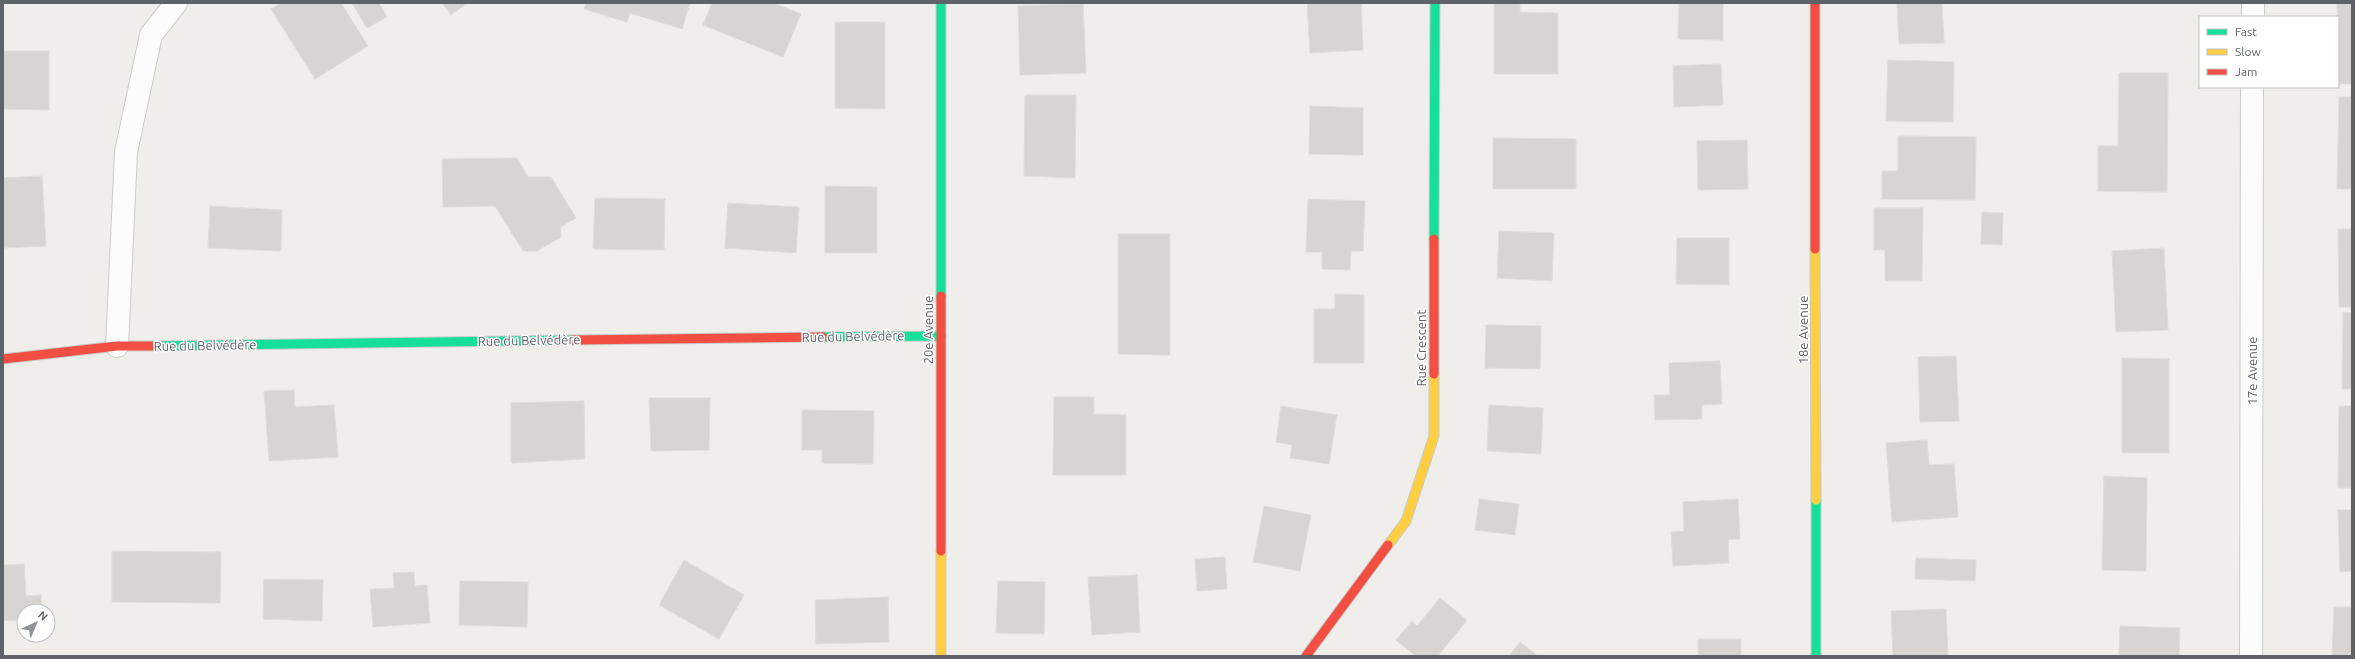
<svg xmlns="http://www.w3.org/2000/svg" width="2355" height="659" font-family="Ubuntu,sans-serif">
  <rect width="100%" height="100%" fill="#efeeea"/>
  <path fill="#d6d5d3" stroke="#deddd9" d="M282 3H341L368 46 315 79 271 9Z
    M352 3H379L387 17 367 28Z
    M442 3H467L451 15Z
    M586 3H690L682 29 630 13 627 22 584 9Z
    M712 3H773L801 14 783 57 703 25Z
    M1307 3H1361L1363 50 1310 53Z
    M1494 3H1520V12L1558 13V74H1494Z
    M1679 3H1723V40L1678 39Z
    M1897 3H1942L1944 43 1899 44Z
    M2337 3H2352V84H2338Z
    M1083 4 1086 73 1020 75 1018 6Z
    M835 22H885V109L835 108Z
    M3 51H49V110L3 109Z
    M1888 60 1954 62 1953 122 1886 121Z
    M1721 64 1723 105 1674 107 1673 66Z
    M2119 73H2168L2167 192 2098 191V146H2118Z
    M1025 95H1076L1075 178 1024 176Z
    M2339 97H2352V189H2337Z
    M1310 106 1363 108V155L1309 154Z
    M1898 136 1976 137 1975 200 1882 199V171H1898Z
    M1493 138 1576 139V189H1493Z
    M1747 140 1748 189 1698 190 1697 141Z
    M517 158 528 177H551L576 218 560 227 561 237 537 251H523L495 206 443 207 442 159Z
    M42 176 46 246 3 248V178Z
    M825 186 877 187V253H825Z
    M595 198 665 199 664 250 593 249Z
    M1308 199 1365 201 1363 251H1351L1350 270 1322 269V252H1306Z
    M728 203 799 207 796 253 725 248Z
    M210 206 282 210 281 251 208 248Z
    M1874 208H1923L1922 281H1885V250H1874Z
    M1982 212 2003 213 2002 245 1981 244Z
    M2338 229H2352V307H2339Z
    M1499 231 1554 233 1552 281 1497 278Z
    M1118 234H1170V355L1118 354Z
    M1677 238H1729V285L1676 284Z
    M2164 248 2168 330 2116 332 2112 251Z
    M1335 294 1364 295V363H1314V309H1335Z
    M2343 312 2352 313V389H2342Z
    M1486 325 1541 326 1540 369 1485 368Z
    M1956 356 1959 421 1920 422 1918 357Z
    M2122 358 2169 359V453H2122Z
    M1720 361 1722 404 1702 405V419L1655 420 1654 395H1670L1669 363Z
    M294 390 295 407 334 405 338 457 269 461 264 391Z
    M1054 397H1094V414L1126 415V475H1053Z
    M649 398H710L709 450 651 451Z
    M584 401 585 459 511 463V403Z
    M1489 405 1543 408 1541 454 1487 451Z
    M1281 406 1337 415 1329 464 1290 458 1292 445 1276 442Z
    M2339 406H2352V488H2338Z
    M802 410 874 411 873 464 822 463V450H802Z
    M1927 440 1929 465 1954 464 1958 517 1892 522 1886 443Z
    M2104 476 2147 478 2146 571 2102 570Z
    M1479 499 1519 504 1515 535 1475 530Z
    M1738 499 1740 539 1728 540 1729 563 1673 566 1671 532 1684 531 1683 502Z
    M1264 506 1311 515 1300 571 1253 562Z
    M2338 510H2352V571L2340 572Z
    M112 551 221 552 220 603 112 602Z
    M1225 557 1227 589 1197 591 1195 559Z
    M1916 558 1976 560 1975 581 1915 579Z
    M684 560 744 595 719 639 659 605Z
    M24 564 26 596 41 595 42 611H24V620L3 621V565Z
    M414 572 415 586 427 585 430 623 373 627 370 589 394 588 393 573Z
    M1137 575 1140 632 1092 635 1088 577Z
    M264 579 323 580 322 621 263 619Z
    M460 581 528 582 527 627 459 625Z
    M998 581 1045 582 1044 634 996 633Z
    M888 597 889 642 816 644 815 600Z
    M1440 598 1467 620 1438 656H1416L1396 640 1412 621 1417 626Z
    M2334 607H2352V656H2332Z
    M1946 609 1948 656H1893L1891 611Z
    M2120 626 2180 628 2179 656H2119Z
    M1698 639H1741V656H1698Z
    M1520 642 1538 656H1509Z"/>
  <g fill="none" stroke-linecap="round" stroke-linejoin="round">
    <defs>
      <path id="street" d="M2253 17V3
        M117 346 126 152 151 35 176 3
        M2251 656 2252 87"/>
      <path id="fast" d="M941 3V296
        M1434 239 1435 3
        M823 337 941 336
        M154 346 572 340
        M1816 500V656"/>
      <path id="slow" d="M1815 249 1816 500
        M1388 545 1406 521 1434 436V374
        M941 551V656"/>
      <path id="jam" d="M1815 3V249
        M941 296V551
        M572 340 823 337
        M3 359 117 346H154
        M1434 374V239
        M1306 656 1388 545"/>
    </defs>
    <use href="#street" stroke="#cbcccc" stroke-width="24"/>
    <use href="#fast" stroke="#cacacb" stroke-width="11"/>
    <use href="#slow" stroke="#cacacb" stroke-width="11"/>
    <use href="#jam" stroke="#cacacb" stroke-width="11"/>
    <use href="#street" stroke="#fdfcfc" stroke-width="22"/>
    <use href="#fast" stroke="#16e098" stroke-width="9"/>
    <use href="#slow" stroke="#ffcf43" stroke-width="9"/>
    <use href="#jam" stroke="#f24e42" stroke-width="9"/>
  </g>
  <g text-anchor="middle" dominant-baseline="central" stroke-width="3" stroke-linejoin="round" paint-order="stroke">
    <g font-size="13" fill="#5f6368" stroke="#fff">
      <text transform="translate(928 330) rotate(-90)">20e Avenue</text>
      <text transform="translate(1803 330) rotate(-90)">18e Avenue</text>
      <text transform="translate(853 336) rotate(-1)">Rue du Belvédère</text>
      <text transform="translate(529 340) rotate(-1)">Rue du Belvédère</text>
      <text transform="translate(205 345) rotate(-1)">Rue du Belvédère</text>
      <text transform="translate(1421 348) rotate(-90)">Rue Crescent</text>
      <text transform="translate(2252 371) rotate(-90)">17e Avenue</text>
    </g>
  </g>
  <rect width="2355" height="659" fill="none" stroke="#5f6368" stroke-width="8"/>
  <rect x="2199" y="16" width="140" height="72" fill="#ffffff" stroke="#bfc1c3"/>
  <rect x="2207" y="29" width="20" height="6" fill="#16e098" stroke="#bfc1c3"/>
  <text x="2235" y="36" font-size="12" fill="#5f6368">Fast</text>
  <rect x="2207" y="49" width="20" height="6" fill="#ffcf43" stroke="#bfc1c3"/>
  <text x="2235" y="56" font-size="12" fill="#5f6368">Slow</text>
  <rect x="2207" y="69" width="20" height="6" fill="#f24e42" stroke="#bfc1c3"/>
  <text x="2235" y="76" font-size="12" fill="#5f6368">Jam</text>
  <g transform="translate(36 623) rotate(44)"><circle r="19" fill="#ffffff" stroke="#bfc1c3"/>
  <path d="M0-3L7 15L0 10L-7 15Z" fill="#919496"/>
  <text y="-6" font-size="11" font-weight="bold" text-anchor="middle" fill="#5f6368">N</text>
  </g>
</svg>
